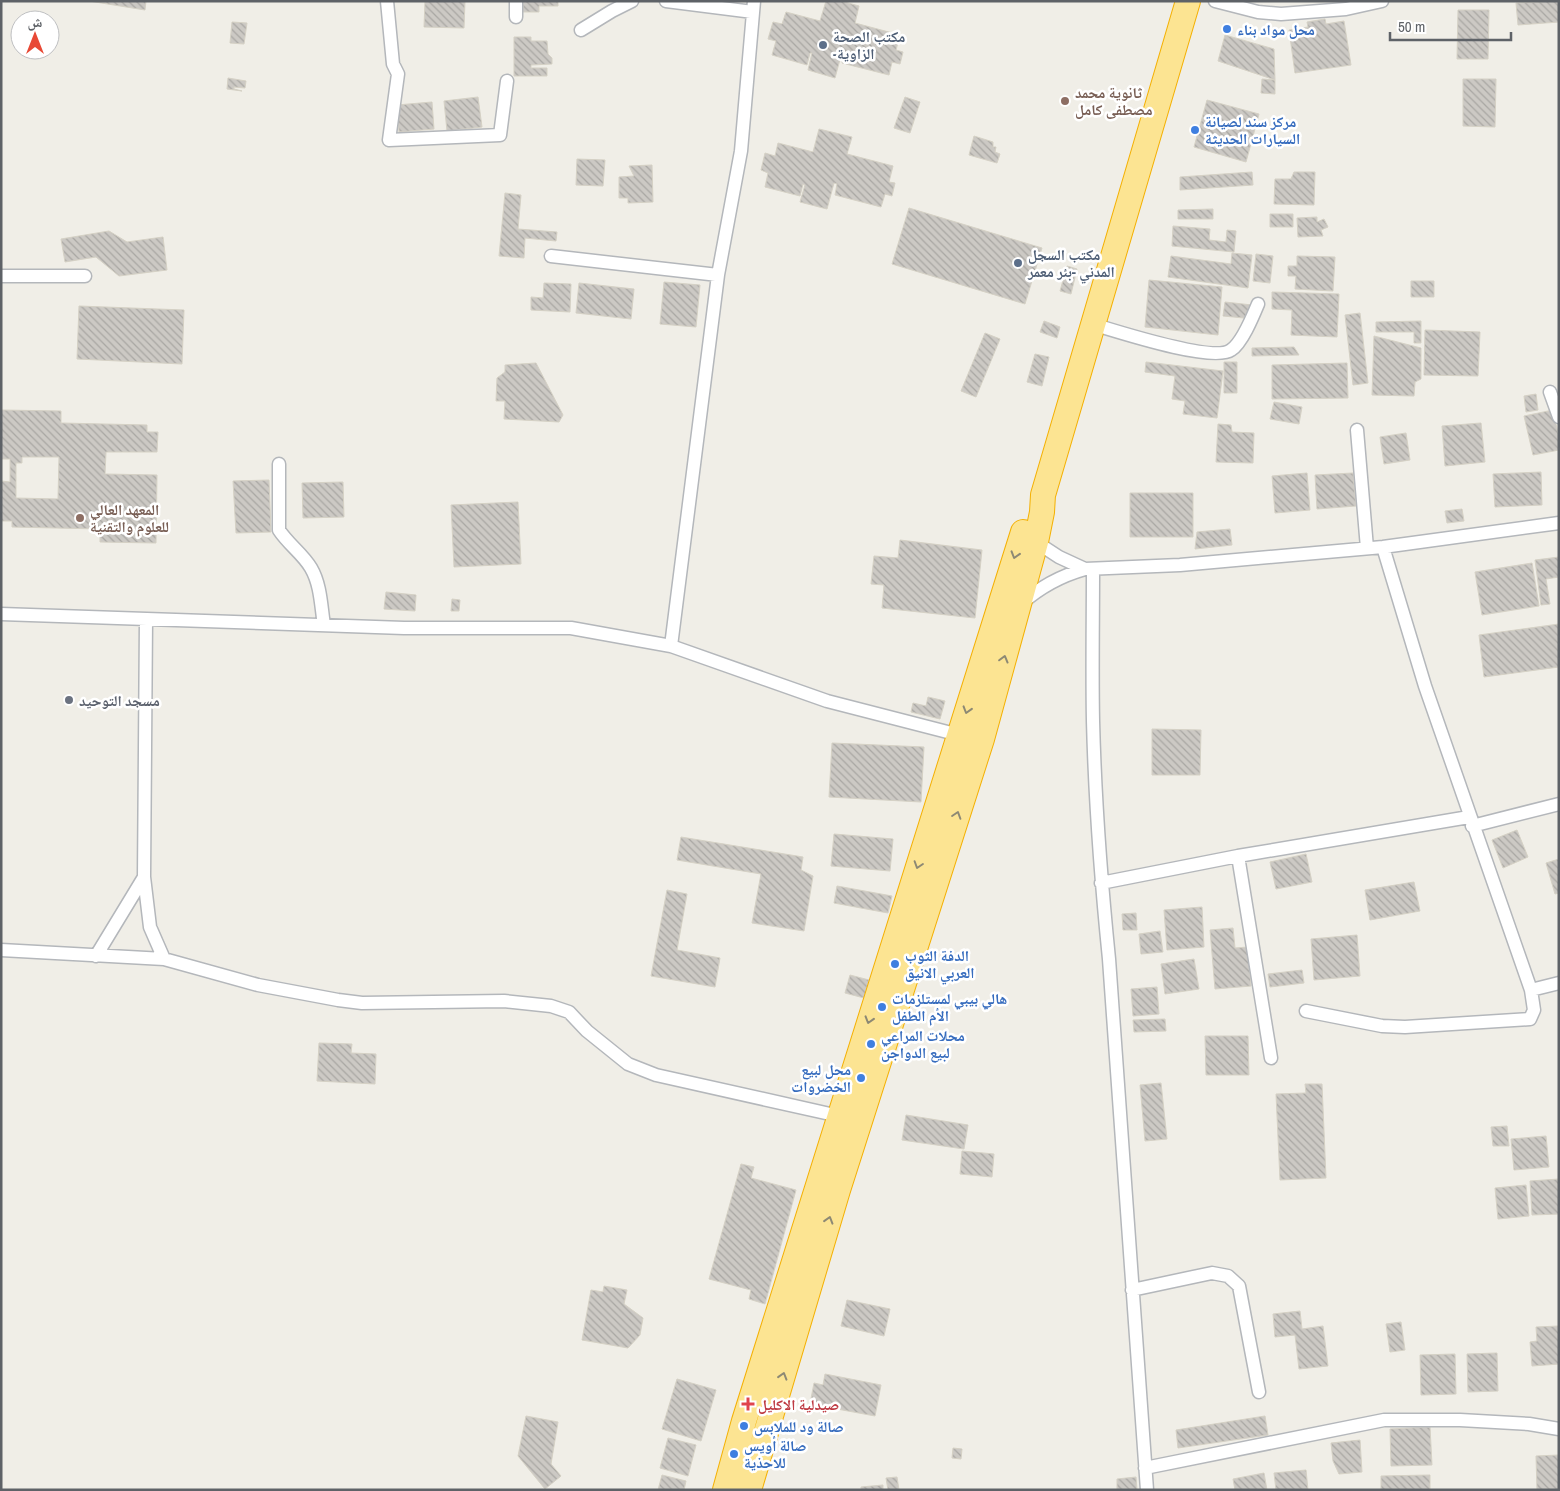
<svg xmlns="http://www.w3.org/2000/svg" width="1560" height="1491" font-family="'Archivo Narrow','Noto Naskh Arabic',sans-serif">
  <defs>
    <pattern id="building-back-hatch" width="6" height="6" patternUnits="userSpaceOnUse" patternTransform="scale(1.25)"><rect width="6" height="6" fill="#ccc9c4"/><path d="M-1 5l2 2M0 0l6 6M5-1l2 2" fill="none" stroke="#a9a7a3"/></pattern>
  </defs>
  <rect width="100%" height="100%" fill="#f0eee7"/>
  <path fill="url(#building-back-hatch)" stroke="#d5d1c5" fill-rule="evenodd" d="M89 1H146L145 10Z
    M425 1H465L464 28 424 27Z
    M523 1H558V6H539V12H523Z
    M826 1H841L859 6 855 23 900 35 896 50 903 52 900 64 892 62 889 75 842 63 845 53 842 52 835 78 808 70 812 53H810L807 65 772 55 776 41 768 39 773 22 782 24 786 12 820 21Z
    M1559 1V22L1518 25 1516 3Z
    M1458 10H1489L1488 59H1457Z
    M1325 19 1326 24 1344 21 1351 65 1295 73 1289 30 1308 27 1307 22Z
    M232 22 247 23 244 44 230 43Z
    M1225 35 1274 49 1275 80 1218 61Z
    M514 37H531V41H547L548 54 552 58V64L531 65V68H547V76H514Z
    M228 78 246 81 245 88 234 87V89L242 91 227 89Z
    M1262 79 1275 80V94L1261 93Z
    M1463 79H1496L1495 127 1463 126Z
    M478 97 482 127 447 131 444 101Z
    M905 97 920 102 910 133 894 128Z
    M1207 100 1259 114 1246 162 1194 147Z
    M432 102 434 129 399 132 397 105Z
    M819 129 852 137 847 154 893 166 889 182 895 183 892 196 885 194 881 207 835 195 837 184 834 183 827 209 800 202 805 185 803 184 800 196 765 187 768 173 761 170 765 153 775 156 778 143 813 152Z
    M974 136 993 142V147H996L995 152 1000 154 997 163 969 155Z
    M577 159 605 160 603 186 576 185Z
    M652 165 653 202 628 203V198H619V177L634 176 629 166Z
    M1252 172 1253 185 1180 190V177Z
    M1294 172H1315L1314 205 1274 204 1275 179H1291Z
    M505 193 521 195 518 229 557 232 556 241 525 238 524 258 499 256Z
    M909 208 1042 248 1025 304 892 264Z
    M1213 209V219H1178V210Z
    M1270 214H1293V227H1270Z
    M1317 217V222L1324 219 1328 227 1321 230 1323 236 1298 237 1297 218Z
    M1173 226 1210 229 1209 240 1226 242 1227 230 1236 231 1234 252 1172 246Z
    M109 231 127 242 163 237 167 270 119 276 96 257 65 262 61 239Z
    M1232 253 1252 255 1248 288 1168 277 1171 256 1231 264Z
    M1256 254 1273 256 1270 283 1253 281Z
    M1297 256 1335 257 1333 291 1295 289 1296 276H1288V266H1297Z
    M1067 266 1077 269 1071 294 1060 291Z
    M1149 280 1222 287 1218 335 1145 327Z
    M1411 281H1434V297H1411Z
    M664 282 700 285 696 327 660 324Z
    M544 283 571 284 570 312 531 310V297L543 298Z
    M579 283 634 289 631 319 576 313Z
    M1272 292 1339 294 1337 337 1291 335 1292 310 1272 309Z
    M1225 302 1252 305 1244 318 1223 316Z
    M79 306 184 310 182 364 77 359Z
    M1360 313 1368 383 1353 385 1345 315Z
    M1044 321 1060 327 1057 338 1040 332Z
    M1421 321V343H1414V332H1376V322Z
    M1425 330 1480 332 1478 376 1424 375Z
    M985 333 1000 339 976 397 961 391Z
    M1374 336 1421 348V379L1415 382 1414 396 1372 395Z
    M1294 347 1299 355 1252 356V348Z
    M1035 354 1049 357 1042 386 1027 382Z
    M1146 362 1223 371 1217 418 1183 414 1185 401 1172 399 1175 376 1145 372Z
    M1224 362H1237V393H1224Z
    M536 363 563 415 559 422 504 419 505 401H496L497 378 505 372V365Z
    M1347 363 1348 398 1272 399V365Z
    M1536 394 1538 410 1526 412 1524 396Z
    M1274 402 1302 407 1299 424 1270 419Z
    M1 410 61 411V423L147 425V432H158L157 452H106L105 474 157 475 156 543 100 542V529L12 527V521H1V481L10 482V459H1ZM22 457H59L58 499 16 498V463H22Z
    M1553 410 1559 438V450L1533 455 1524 416Z
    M1481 423 1485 462 1445 466 1442 426Z
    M1218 424 1231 425 1232 432 1254 433 1253 463 1216 462Z
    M1406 433 1410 460 1384 464 1380 437Z
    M1541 472 1542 505 1495 507 1493 474Z
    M1307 473 1310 510 1275 513 1272 476Z
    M1353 473 1356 506 1317 509 1315 475Z
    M269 480 271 532 236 533 233 481Z
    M343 482 344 517 303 518 302 483Z
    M1130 493H1193V537H1130Z
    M518 502 521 564 454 567 451 505Z
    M1462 509 1464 521 1447 523 1445 511Z
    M1230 529 1232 545 1195 549 1197 532Z
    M900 540 982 550 975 618 882 608 884 585 871 584 874 556 898 558Z
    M1559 557V577L1546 579 1550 604 1541 605 1535 560Z
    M1532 563 1539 606 1482 615 1475 572Z
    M386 592 416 595 415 611 384 609Z
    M452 599 460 600 459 611H451Z
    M1559 624V667L1484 677 1479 635Z
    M928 697 945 701 940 719 911 712 913 703 926 706Z
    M1152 729 1201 730 1200 775H1152Z
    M832 743 924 747 921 802 829 797Z
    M1517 830 1528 857 1503 868 1492 840Z
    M834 834 893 839 890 871 831 866Z
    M681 837 803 857 801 870 813 876 804 931 752 923 761 874 677 860Z
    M1306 854 1312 882 1276 889 1270 862Z
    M1559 859V893L1555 894 1546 863Z
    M1414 882 1420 911 1370 920 1365 890Z
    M837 886 892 896 888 913 834 903Z
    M667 890 687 894 677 950 720 958 715 987 651 976Z
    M1202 907 1204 947 1167 950 1164 910Z
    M1136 913 1137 930H1123L1122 914Z
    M1233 928 1235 948 1248 947 1251 986 1215 989 1210 930Z
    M1160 931 1163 952 1141 954 1139 934Z
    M1357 935 1360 976 1314 980 1311 939Z
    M1194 959 1199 989 1165 994 1161 964Z
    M1302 970 1304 983 1270 987 1268 974Z
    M850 975 869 980 864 998 845 993Z
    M1157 987 1159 1014 1133 1016 1131 989Z
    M1165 1019 1166 1031 1134 1032 1133 1020Z
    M1205 1036H1248L1249 1075H1206Z
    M319 1043 352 1044 351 1053 376 1054 375 1084 317 1081Z
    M1161 1083 1167 1139 1145 1141 1140 1085Z
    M1305 1084H1322L1326 1178 1280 1180 1276 1094 1306 1093Z
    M906 1115 968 1125 964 1149 902 1140Z
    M1507 1126 1509 1146H1493L1491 1127Z
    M1546 1136 1549 1167 1514 1170 1511 1139Z
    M962 1151 994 1154 992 1177 960 1174Z
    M741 1164 754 1167 751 1178 796 1190 765 1304 749 1299 751 1290 709 1279Z
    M1559 1179V1214L1532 1215 1530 1181Z
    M1526 1185 1529 1216 1498 1219 1495 1188Z
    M604 1286 627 1290 624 1304 643 1318 640 1335 628 1348 582 1340 591 1290 603 1292Z
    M847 1300 890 1309 884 1336 841 1326Z
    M1300 1311 1302 1329 1323 1326 1328 1366 1299 1369 1295 1335 1275 1337 1273 1314Z
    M1401 1322 1405 1350 1390 1352 1386 1324Z
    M1559 1326V1364L1532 1366 1530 1342 1537 1341 1536 1327Z
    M1497 1353 1498 1391 1468 1392 1467 1354Z
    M1455 1354 1456 1394 1421 1395 1420 1355Z
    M825 1374 881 1385 875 1416 810 1404 814 1383 823 1385Z
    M677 1379 716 1390 701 1441 662 1429Z
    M526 1416 558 1422 551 1464 561 1476 545 1489 518 1456Z
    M1265 1416 1268 1435 1178 1448 1176 1430Z
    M1430 1427 1432 1465 1391 1466 1390 1429Z
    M668 1438 696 1445 688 1476 660 1468Z
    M1360 1440 1362 1472 1339 1474 1333 1461 1331 1443Z
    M953 1448 962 1449 961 1459 952 1458Z
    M1559 1455V1490H1537L1536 1456Z
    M1306 1470 1308 1490H1276L1274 1473Z
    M1264 1473 1267 1490H1235L1233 1479Z
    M662 1475 686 1481 684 1490H658Z
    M1430 1475V1490H1381V1476Z
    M897 1477 899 1490H888L886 1478Z
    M1136 1477 1137 1490H1117V1479Z
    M883 1485V1490H861V1487Z"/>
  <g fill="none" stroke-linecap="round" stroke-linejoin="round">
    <defs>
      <path id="street" d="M387 1 393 64 398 74 389 140 500 135 507 81
        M666 1 753 12
        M1215 1 1258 12 1281 14 1346 9 1382 1
        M516 17V1
        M581 30 612 11 632 1
        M551 256 718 275
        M1 276H85
        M1092 324C1116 331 1213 363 1231 350 1242 343 1253 316 1258 304
        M1550 392 1559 417
        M1357 430 1367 548
        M279 464V530C288 544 303 554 311 568 321 585 321 607 324 625
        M1036 542 1059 557 1085 569
        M1093 570C1093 620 1092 671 1093 721 1095 801 1101 880 1109 959L1147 1490
        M1021 604C1040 587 1060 576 1085 569L1180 565 1383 547 1559 523
        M1 614 404 628H571L671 646 827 701 963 736
        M146 619 144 877 150 927 164 959 258 985 338 1000 362 1003 504 1001 551 1006 569 1012 587 1031 628 1064 656 1075 839 1116
        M671 646 718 275 741 151 754 1
        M1472 826 1559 804
        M1238 856 1271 1058
        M1101 883 1238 856 1469 817
        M1 950 164 959
        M96 956 144 877
        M1531 990 1559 983
        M1306 1011 1382 1026 1405 1027 1530 1019 1534 1010 1531 990 1425 686 1383 547
        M1132 1290 1212 1273 1228 1276 1239 1286 1259 1392
        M1145 1468 1384 1420H1460L1529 1424 1559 1429"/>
      <path id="highway" d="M725 1490 744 1421 1023 532
        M749 1490 838 1190 982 739 1036 542 1042 512 1043 495 1188 1"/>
    </defs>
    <use href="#street" stroke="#b4b7bb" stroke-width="15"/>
    <use href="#highway" stroke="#f4b003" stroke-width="26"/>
    <use href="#street" stroke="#fff" stroke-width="12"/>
    <use href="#highway" stroke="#fce492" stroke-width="24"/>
  </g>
  <defs><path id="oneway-chevron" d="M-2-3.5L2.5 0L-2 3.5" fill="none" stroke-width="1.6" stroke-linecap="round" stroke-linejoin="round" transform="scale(1.25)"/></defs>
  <g stroke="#8d8974">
    <use href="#oneway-chevron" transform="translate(1015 555) rotate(107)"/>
    <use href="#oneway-chevron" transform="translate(1004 659) rotate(-75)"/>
    <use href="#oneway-chevron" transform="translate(967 710) rotate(107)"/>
    <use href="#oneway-chevron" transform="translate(957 815) rotate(-72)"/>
    <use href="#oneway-chevron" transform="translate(918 865) rotate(108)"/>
    <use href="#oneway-chevron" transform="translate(869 1020) rotate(107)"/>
    <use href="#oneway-chevron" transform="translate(829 1220) rotate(-73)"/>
    <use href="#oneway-chevron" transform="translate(783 1376) rotate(-73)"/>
  </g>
  <g fill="#3f7fe0" stroke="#fff" stroke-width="2">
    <circle cx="1227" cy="29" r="5"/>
    <circle cx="1195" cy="130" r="5"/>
    <circle cx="895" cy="964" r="5"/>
    <circle cx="882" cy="1007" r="5"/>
    <circle cx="871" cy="1044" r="5"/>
    <circle cx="861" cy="1078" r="5"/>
    <circle cx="744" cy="1426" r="5"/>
    <circle cx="734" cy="1454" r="5"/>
  </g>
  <g fill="#5c6f8a" stroke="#fff" stroke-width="2">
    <circle cx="823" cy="45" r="5"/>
    <circle cx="1018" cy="263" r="5"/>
  </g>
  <g fill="#8d6e63" stroke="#fff" stroke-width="2">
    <circle cx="1065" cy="101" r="5"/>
    <circle cx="80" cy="518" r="5"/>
  </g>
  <circle fill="#6b7280" stroke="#fff" stroke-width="2" cx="69" cy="700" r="5"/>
  <path fill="#e0444e" stroke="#fff" stroke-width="2" d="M745.5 1396.5h5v5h5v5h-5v5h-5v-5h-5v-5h5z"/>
  <g text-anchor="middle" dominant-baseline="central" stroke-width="5" stroke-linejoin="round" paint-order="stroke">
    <g font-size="15" font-weight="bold" fill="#366cbe" stroke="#fff" text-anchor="start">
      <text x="1237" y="29">محل مواد بناء</text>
      <text x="1205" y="121">مركز سند لصيانة<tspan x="1205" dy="17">السيارات الحديثة</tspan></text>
      <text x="905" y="955">الدفة الثوب<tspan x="905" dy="17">العربي الانيق</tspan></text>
      <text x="892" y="998">هالي بيبي لمستلزمات<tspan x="892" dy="17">الأم الطفل</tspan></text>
      <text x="881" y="1035">محلات المراعي<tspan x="881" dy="17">لبيع الدواجن</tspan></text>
      <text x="851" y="1069" text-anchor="end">محل لبيع<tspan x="851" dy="17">الخضروات</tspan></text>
      <text x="754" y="1426">صالة ود للملابس</text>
      <text x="744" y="1445">صالة أويس<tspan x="744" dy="17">للاحذية</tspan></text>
    </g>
    <g font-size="15" font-weight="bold" fill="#4e5e75" stroke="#fff" text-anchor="start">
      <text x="833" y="36">مكتب الصحة<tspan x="833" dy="17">-الزاوية</tspan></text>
      <text x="1028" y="254">مكتب السجل<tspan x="1028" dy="17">المدني -بئر معمر</tspan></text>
    </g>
    <g font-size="15" font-weight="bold" fill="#785e54" stroke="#fff" text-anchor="start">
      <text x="1075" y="92">ثانوية محمد<tspan x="1075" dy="17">مصطفى كامل</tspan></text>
      <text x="90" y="509">المعهد العالي<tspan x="90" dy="17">للعلوم والتقنية</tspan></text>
    </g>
    <g font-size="15" font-weight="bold" fill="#5b616d" stroke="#fff" text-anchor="start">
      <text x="79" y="700">مسجد التوحيد</text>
    </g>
    <g font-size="15" font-weight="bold" fill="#be3a42" stroke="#fff" text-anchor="start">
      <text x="758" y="1404">صيدلية الاكليل</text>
    </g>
  </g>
  <rect width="1560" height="1491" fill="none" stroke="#5e6267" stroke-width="5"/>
  <g transform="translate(35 35)"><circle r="24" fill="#ffffff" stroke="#bfc0c2"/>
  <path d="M0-4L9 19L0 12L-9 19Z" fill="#e84935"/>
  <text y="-8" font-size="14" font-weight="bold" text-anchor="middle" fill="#5e6267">ش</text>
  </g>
  <path d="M1390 32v8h121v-8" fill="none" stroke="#5e6267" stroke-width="2.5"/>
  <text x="1398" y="32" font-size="15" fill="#5e6267" stroke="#ffffff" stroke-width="4" paint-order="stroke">50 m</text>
</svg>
